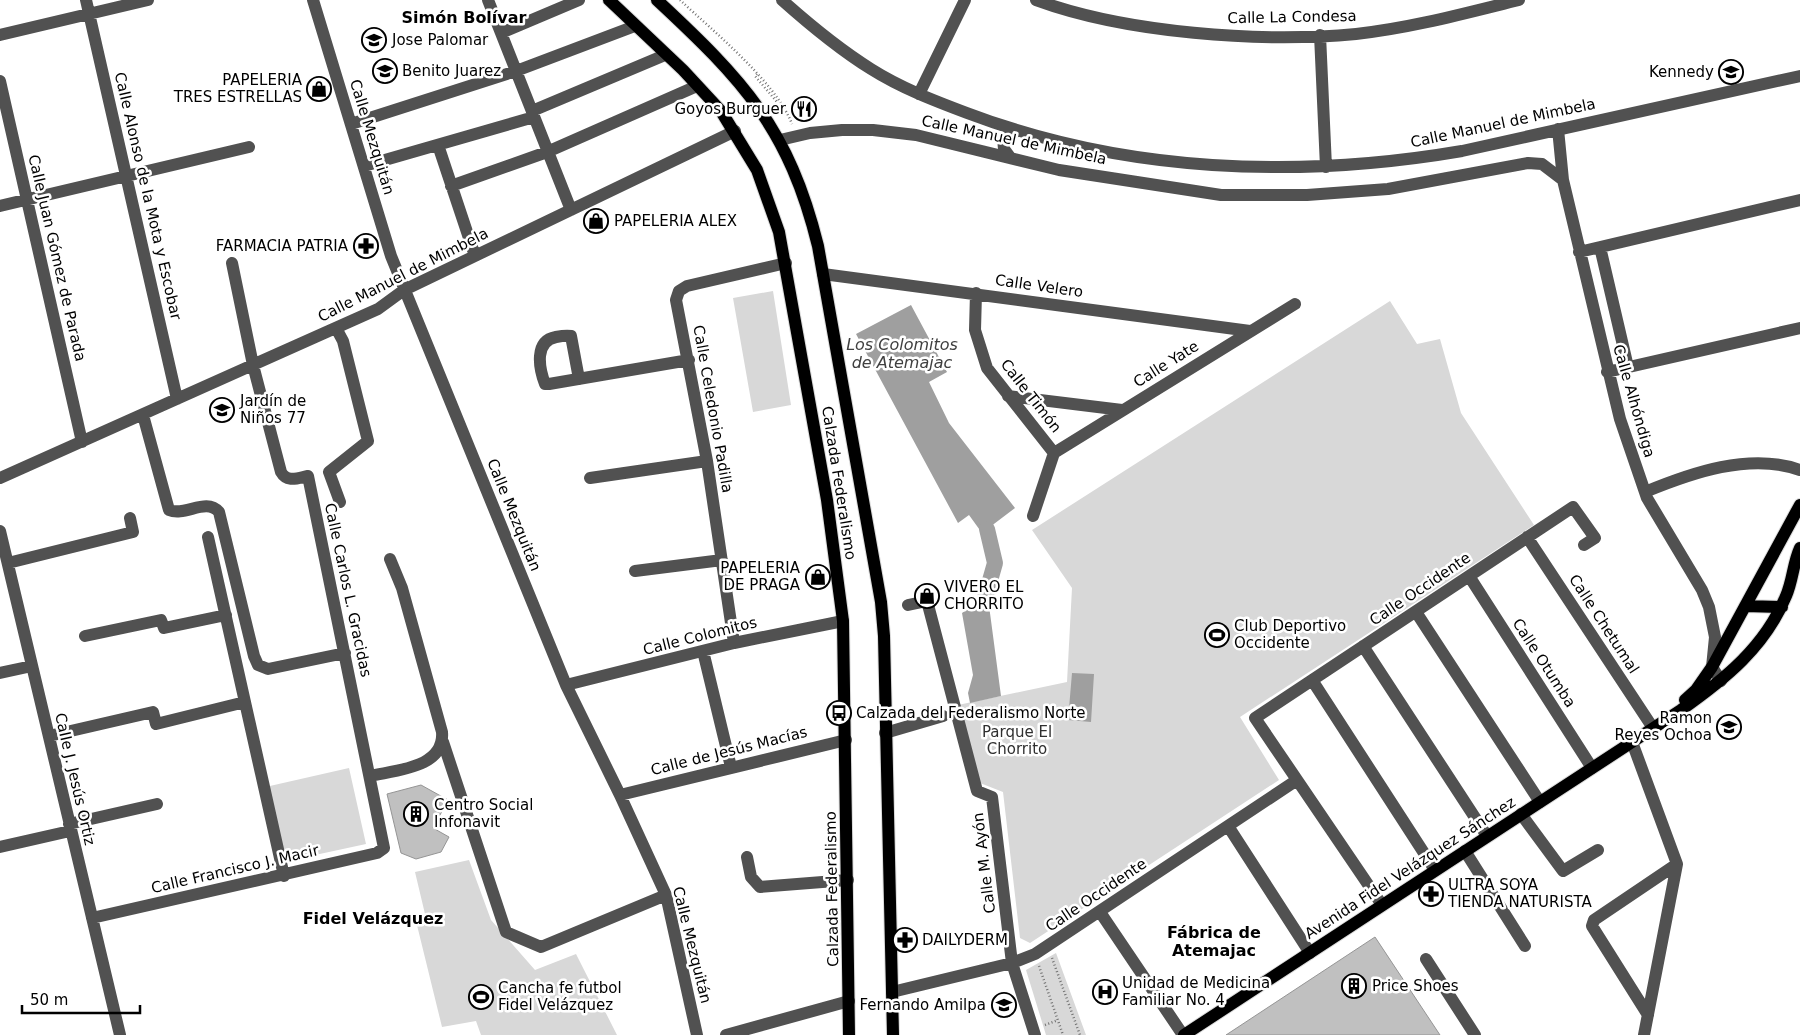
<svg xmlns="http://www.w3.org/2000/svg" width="1800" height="1035" font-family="'DejaVu Sans',sans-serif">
  <rect width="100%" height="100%" fill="#fff"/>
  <path fill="#d8d8d8" d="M773 291 791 405 753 412 733 298Z
    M1390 301 1417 344 1440 339 1461 413 1534 525 1240 717 1279 780 1030 943 1020 938 1003 792 980 783 958 705 1067 682 1072 588 1032 530Z
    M349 768 366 844 278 863 261 788Z
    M469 860 491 920 535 970 576 954 617 1035H481L476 1021 442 1027 415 917 425 914 415 872Z
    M1056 953 1086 1035H1046L1026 970Z"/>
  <path fill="#9f9f9f" d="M911 305 947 372 929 382 949 423 1015 508 982 533 969 515 958 523 856 334Z
    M988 598 1001 696 970 703 968 693 973 675 962 613 982 599Z
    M1072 673 1094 674 1091 722 1068 720Z"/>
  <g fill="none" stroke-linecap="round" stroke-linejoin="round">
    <path stroke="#9f9f9f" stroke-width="16" d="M985 598 995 563 987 529"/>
  </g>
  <path fill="#c0c0c0" stroke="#959595" d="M421 785 448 800 433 828 449 837 441 852 416 859 401 853 387 794Z
    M1375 937 1440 1035H1226Z"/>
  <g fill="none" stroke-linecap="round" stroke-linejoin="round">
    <defs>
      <path id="major" d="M609 0 683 70 721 111 757 170 779 232 827 500 843 621 849 1035
        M657 0C743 80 789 128 818 246L881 602 884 636 893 1035
        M1745 606 1782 607
        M1685 700 1696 690 1712 667 1800 505
        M1184 1035 1681 710C1725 679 1765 647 1786 596 1793 580 1793 563 1800 548"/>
    </defs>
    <use href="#major" stroke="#dbdbdb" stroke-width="14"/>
    <path stroke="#737373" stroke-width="2.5" stroke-dasharray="1 2.5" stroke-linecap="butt" d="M680 0C713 31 776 82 792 124
      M757 74 755 76 777 102
      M1052 958 1080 1035
      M1039 966 1063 1035
      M1045 1025 1058 1020"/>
    <path stroke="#515151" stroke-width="12" d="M86 0 177 399
      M313 0 391 256 566 685 620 795 666 895 697 1035
      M488 0 571 210
      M782 0C810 25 839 49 871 69 901 88 935 101 967 113 1125 173 1298 179 1462 151L1800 76
      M1036 0C1126 33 1260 43 1356 34 1411 28 1466 13 1519 0
      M501 33 579 0
      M0 35 148 0
      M1320 35 1326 167
      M0 81 82 442
      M919 94 965 0
      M532 111 665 55
      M351 124 516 71 635 26
      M1558 129 1563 180 1620 419 1647 498 1702 590 1709 607 1715 637 1712 667 1721 681
      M780 140 810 133 842 130H873L916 135 1059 170 1221 195H1307L1388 189 1528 163 1542 164 1563 180
      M438 145 475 256
      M1010 157 1004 149 1003 139 1010 133 1018 131
      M364 166 534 117
      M451 186 547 152 697 86
      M0 206 249 147
      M1600 247 1628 367
      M1579 252 1800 200
      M823 274 1250 331
      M976 293 975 330 987 368 1054 453
      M336 328 343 341 368 441 329 472 340 502
      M1607 372 1800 328
      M579 379 571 336C566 335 561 336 556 337 534 341 539 368 545 384H549L689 360
      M1008 396 1122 410
      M143 415 169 510C185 517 206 497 219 512L254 656 258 665 268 669 345 653
      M1054 453 1295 304
      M0 478 378 309 404 290 735 131
      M590 478 707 461
      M1645 492C1691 473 1750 452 1800 470
      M1033 516 1054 453
      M0 531 120 1035
      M208 537 284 876
      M1527 537 1653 728
      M8 563 133 532 130 518
      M635 571 722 560
      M1469 576 1592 768
      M908 605 927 601 977 791 992 797 1012 963 1035 1035
      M1416 612 1540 802
      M85 636 161 620 164 628 226 615
      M734 643 707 461 676 300 679 291 687 286 786 263
      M1363 646 1487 836
      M703 651 731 767
      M0 673 32 666
      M1312 680 1435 870
      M566 685 734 643 843 621
      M885 733 943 716
      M49 736 153 712 156 724 245 702
      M443 742 506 932 541 947 666 895
      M1632 742 1677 864 1644 1035
      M370 776C396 770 445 768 442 732L402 588 390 559
      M620 795 846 740
      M1521 814 1563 871 1598 850
      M69 824 157 804
      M1228 826 1310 953
      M0 847 70 831
      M1465 851 1525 946
      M747 857 751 877 760 887 848 880
      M1382 905 1255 718 1573 507 1595 538 1584 545
      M1100 912 1183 1035
      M92 918 377 853 384 848 308 476C298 478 287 483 281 472L253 365 232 263
      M1426 959 1475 1035
      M892 992 1012 963 1035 954 1297 780
      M1648 1015 1592 926 1594 920 1677 864
      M726 1035 849 1001"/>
    <use href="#major" stroke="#000" stroke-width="12"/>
  </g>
  <defs>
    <symbol id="school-ring" viewBox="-11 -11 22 22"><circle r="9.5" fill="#fff" stroke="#000" stroke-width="1.5"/><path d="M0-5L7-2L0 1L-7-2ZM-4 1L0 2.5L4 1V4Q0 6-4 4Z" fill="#000"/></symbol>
    <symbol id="shop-ring" viewBox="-11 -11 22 22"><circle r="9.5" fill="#fff" stroke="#000" stroke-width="1.5"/><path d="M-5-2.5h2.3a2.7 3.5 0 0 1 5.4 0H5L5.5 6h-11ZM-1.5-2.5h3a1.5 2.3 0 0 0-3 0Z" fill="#000"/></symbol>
    <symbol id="restaurant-ring" viewBox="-11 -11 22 22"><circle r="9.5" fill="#fff" stroke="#000" stroke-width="1.5"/><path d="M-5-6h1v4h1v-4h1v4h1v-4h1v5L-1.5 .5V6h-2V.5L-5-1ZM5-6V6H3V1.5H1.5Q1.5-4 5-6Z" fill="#000"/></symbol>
    <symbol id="pharmacy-ring" viewBox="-11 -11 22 22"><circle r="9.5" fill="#fff" stroke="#000" stroke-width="1.5"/><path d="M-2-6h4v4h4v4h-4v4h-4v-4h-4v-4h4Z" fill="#000"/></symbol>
    <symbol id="stadium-ring" viewBox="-11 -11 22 22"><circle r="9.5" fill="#fff" stroke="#000" stroke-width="1.5"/><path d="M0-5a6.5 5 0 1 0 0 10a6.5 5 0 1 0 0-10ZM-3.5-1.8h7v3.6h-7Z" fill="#000"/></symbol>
    <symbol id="bus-ring" viewBox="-11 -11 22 22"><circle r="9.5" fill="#fff" stroke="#000" stroke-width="1.5"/><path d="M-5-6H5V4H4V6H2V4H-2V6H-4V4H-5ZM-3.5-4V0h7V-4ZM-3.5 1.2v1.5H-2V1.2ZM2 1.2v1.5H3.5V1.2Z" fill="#000"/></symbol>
    <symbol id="building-ring" viewBox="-11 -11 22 22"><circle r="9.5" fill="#fff" stroke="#000" stroke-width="1.5"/><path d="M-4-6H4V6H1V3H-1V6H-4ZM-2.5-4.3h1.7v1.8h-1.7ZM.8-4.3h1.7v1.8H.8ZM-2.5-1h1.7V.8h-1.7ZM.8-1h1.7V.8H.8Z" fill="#000"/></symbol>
    <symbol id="hospital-ring" viewBox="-11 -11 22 22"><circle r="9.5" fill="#fff" stroke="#000" stroke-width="1.5"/><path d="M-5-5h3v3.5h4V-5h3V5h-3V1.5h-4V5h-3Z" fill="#000"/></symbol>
  </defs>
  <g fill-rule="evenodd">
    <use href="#school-ring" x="360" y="26" width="28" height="28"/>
    <use href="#school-ring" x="371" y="57" width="28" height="28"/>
    <use href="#school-ring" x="1717" y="58" width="28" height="28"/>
    <use href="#shop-ring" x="305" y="75" width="28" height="28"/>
    <use href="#restaurant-ring" x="790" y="95" width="28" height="28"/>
    <use href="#shop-ring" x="582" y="207" width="28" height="28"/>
    <use href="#pharmacy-ring" x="352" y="232" width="28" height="28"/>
    <use href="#school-ring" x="208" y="396" width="28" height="28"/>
    <use href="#shop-ring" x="804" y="563" width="28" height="28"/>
    <use href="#shop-ring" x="913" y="582" width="28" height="28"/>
    <use href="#stadium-ring" x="1203" y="621" width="28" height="28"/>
    <use href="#bus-ring" x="825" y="699" width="28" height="28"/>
    <use href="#school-ring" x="1715" y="713" width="28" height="28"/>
    <use href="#building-ring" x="402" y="800" width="28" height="28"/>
    <use href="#pharmacy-ring" x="1417" y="880" width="28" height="28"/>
    <use href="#pharmacy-ring" x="891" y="926" width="28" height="28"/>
    <use href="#building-ring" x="1340" y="972" width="28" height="28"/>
    <use href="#hospital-ring" x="1091" y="978" width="28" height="28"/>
    <use href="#stadium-ring" x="467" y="983" width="28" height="28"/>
    <use href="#school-ring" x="990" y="991" width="28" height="28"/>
  </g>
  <g text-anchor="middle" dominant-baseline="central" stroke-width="5" stroke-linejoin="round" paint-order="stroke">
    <g font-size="15" fill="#000" stroke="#fff">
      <text transform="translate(1292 17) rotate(-1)">Calle La Condesa</text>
      <text transform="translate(1503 123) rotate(-12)">Calle Manuel de Mimbela</text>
      <text transform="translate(372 137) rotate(73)">Calle Mezquitán</text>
      <text transform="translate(1014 140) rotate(12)">Calle Manuel de Mimbela</text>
      <text transform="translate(148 196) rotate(77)">Calle Alonso de la Mota y Escobar</text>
      <text transform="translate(57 258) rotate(77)">Calle Juan Gómez de Parada</text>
      <text transform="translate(403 275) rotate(-27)">Calle Manuel de Mimbela</text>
      <text transform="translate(1039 286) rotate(8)">Calle Velero</text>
      <text transform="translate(1166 364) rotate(-32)">Calle Yate</text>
      <text transform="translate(1031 396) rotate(52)">Calle Timón</text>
      <text transform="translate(1634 401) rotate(74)">Calle Alhóndiga</text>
      <text transform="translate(713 409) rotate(80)">Calle Celedonio Padilla</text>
      <text transform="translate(839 483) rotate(81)">Calzada Federalismo</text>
      <text transform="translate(514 515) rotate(68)">Calle Mezquitán</text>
      <text transform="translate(1420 589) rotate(-34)">Calle Occidente</text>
      <text transform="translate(348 590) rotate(78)">Calle Carlos L. Gracidas</text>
      <text transform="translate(1604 624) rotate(57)">Calle Chetumal</text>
      <text transform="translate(700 636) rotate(-14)">Calle Colomitos</text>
      <text transform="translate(1544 663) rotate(57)">Calle Otumba</text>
      <text transform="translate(729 751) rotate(-14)">Calle de Jesús Macías</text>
      <text transform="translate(75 779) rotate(77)">Calle J. Jesús Ortiz</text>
      <text transform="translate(984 863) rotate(-97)">Calle M. Ayón</text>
      <text transform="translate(1410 868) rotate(-33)">Avenida Fidel Velázquez Sánchez</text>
      <text transform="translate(235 869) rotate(-13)">Calle Francisco J. Macir</text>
      <text transform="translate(832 889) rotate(-91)">Calzada Federalismo</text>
      <text transform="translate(1096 895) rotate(-34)">Calle Occidente</text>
      <text transform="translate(692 945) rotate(76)">Calle Mezquitán</text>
    </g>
    <g font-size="15" fill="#000" stroke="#fff" text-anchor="start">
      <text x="392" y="40">Jose Palomar</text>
      <text x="402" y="71">Benito Juarez</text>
      <text x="1714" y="72" text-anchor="end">Kennedy</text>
      <text x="302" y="80" text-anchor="end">PAPELERIA<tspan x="302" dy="17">TRES ESTRELLAS</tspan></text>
      <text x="786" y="109" text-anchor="end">Goyos Burguer</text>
      <text x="614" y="221">PAPELERIA ALEX</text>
      <text x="348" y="246" text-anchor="end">FARMACIA PATRIA</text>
      <text x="240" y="401">Jardín de<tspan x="240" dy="17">Niños 77</tspan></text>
      <text x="800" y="568" text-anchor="end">PAPELERIA<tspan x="800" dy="17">DE PRAGA</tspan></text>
      <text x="944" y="587">VIVERO EL<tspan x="944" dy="17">CHORRITO</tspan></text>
      <text x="1234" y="626">Club Deportivo<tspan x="1234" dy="17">Occidente</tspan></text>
      <text x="856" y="713">Calzada del Federalismo Norte</text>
      <text x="1712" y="718" text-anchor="end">Ramon<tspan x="1712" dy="17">Reyes Ochoa</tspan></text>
      <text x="434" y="805">Centro Social<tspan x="434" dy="17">Infonavit</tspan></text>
      <text x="1448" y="885">ULTRA SOYA<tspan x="1448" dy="17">TIENDA NATURISTA</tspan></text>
      <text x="922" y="940">DAILYDERM</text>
      <text x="1122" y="983">Unidad de Medicina<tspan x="1122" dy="17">Familiar No. 4</tspan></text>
      <text x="1372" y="986">Price Shoes</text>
      <text x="498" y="988">Cancha fe futbol<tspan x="498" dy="17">Fidel Velázquez</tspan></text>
      <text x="986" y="1005" text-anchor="end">Fernando Amilpa</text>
    </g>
    <g font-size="15" fill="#2f2f2f" stroke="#fff">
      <text x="1017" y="732">Parque El<tspan x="1017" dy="17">Chorrito</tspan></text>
    </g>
    <g font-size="16" font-weight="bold" fill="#000" stroke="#fff">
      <text x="464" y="17">Simón Bolívar</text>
      <text x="373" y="918">Fidel Velázquez</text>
      <text x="1214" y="932">Fábrica de<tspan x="1214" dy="18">Atemajac</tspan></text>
    </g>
    <g font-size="16" font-style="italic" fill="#404040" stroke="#fff">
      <text x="902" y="344">Los Colomitos<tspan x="902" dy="18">de Atemajac</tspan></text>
    </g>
  </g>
  <path d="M22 1005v8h118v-8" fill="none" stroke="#000000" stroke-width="2.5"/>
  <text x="30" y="1005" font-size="15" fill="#000000" stroke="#ffffff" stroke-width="4" paint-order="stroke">50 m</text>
</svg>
